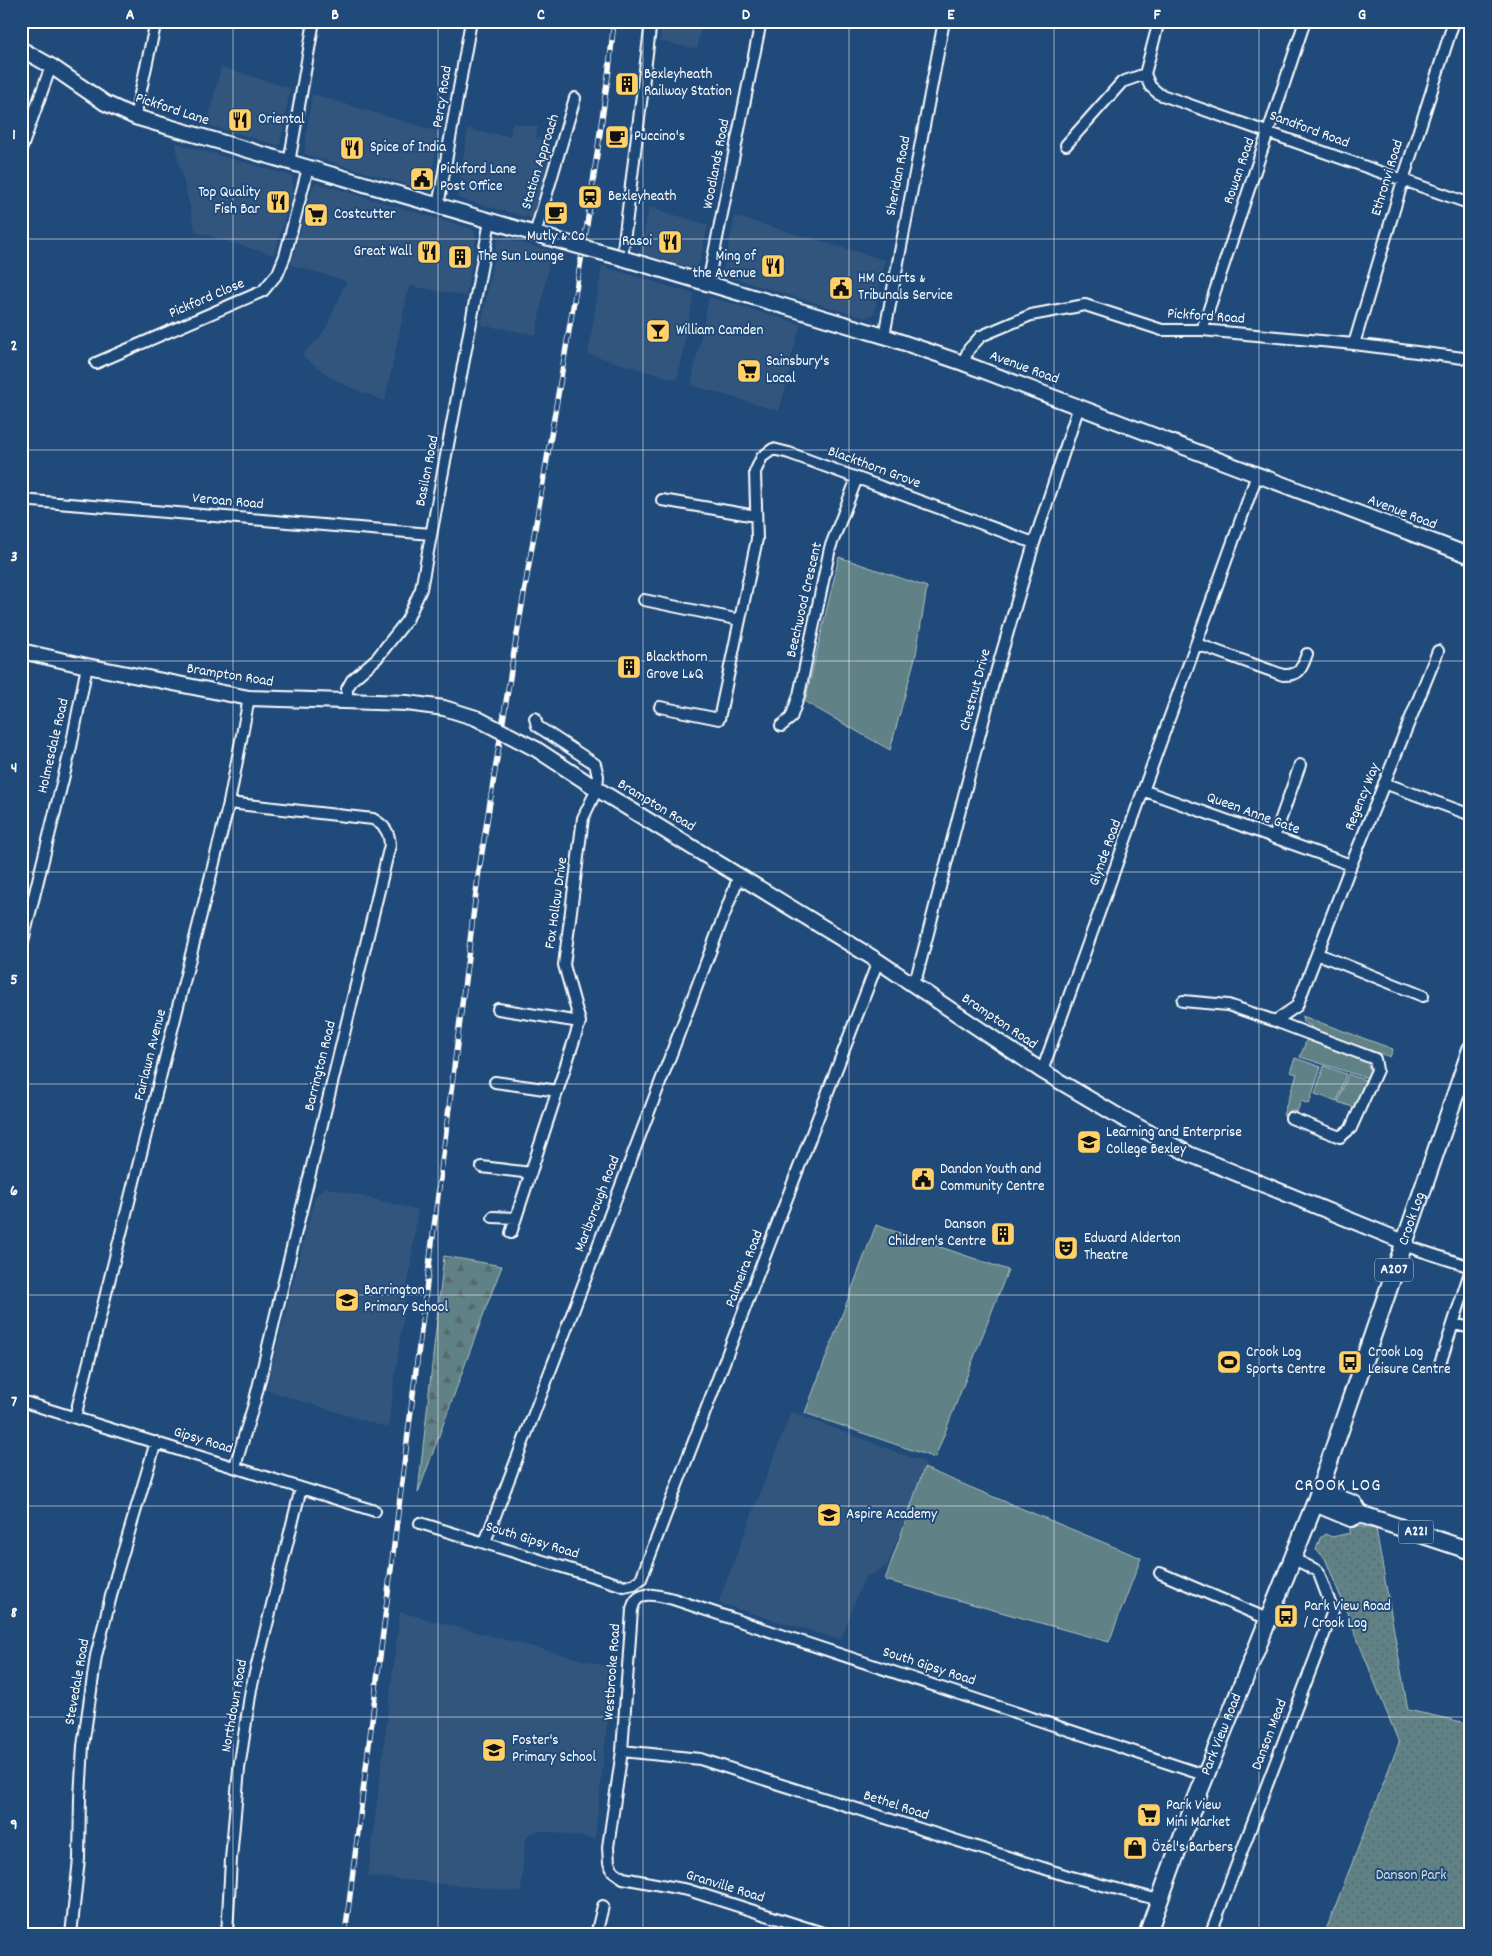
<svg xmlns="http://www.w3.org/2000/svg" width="1492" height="1956" font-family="Dekko,sans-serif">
  <defs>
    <pattern id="forest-firs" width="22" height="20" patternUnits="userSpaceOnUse" patternTransform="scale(1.25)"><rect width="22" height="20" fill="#608185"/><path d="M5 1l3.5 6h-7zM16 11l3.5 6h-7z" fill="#57696b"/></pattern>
    <pattern id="park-dots" width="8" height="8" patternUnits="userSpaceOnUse" patternTransform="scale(1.25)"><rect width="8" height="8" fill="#608185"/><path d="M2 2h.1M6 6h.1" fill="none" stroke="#57696b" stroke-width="1.8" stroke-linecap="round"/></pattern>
  </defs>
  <rect width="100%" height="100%" fill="#1f4a7a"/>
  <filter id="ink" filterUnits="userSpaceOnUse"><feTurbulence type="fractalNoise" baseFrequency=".02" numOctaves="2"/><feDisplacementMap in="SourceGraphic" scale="10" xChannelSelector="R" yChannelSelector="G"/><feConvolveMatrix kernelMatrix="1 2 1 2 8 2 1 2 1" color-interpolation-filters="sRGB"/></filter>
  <g filter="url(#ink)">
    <path fill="#33557d" d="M663 21H702L697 49 659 41Z
      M221 67 290 88 280 146 207 125Z
      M312 94 439 132 429 191 304 154Z
      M512 123 538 127 536 137 540 138 553 156 533 219 457 198 468 128 475 131 510 136Z
      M176 143 292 176 293 191 274 255 196 232 178 159Z
      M317 183 472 229 474 231 476 238 466 296 409 286 385 401 349 387 330 377 307 359 304 358 303 354 320 337 327 326 346 282 340 279 291 265 313 186Z
      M649 207 708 225 700 261 696 267 693 268 640 253Z
      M735 216 885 260 874 314 865 318 726 276 723 271Z
      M503 238 551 251 536 335 481 325 497 241Z
      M602 266 694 294 677 380 588 354Z
      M709 297 801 324 791 358 794 359 779 411 691 385Z
      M324 1187 418 1210 388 1428 266 1390 315 1196Z
      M791 1412 926 1463 887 1566 864 1578 841 1640 718 1603Z
      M400 1612 613 1668 595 1839 541 1831 530 1833 525 1841 521 1892 368 1876Z"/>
    <path fill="#608185" stroke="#b0c0c2" d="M839 557 927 587 916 654 890 750 805 702Z
      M1302 1016 1393 1049 1390 1057 1310 1029 1311 1026 1303 1022Z
      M1307 1039 1364 1059 1367 1062 1370 1070 1367 1078 1300 1057Z
      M1295 1058 1321 1067 1309 1104 1301 1101 1297 1112 1290 1110 1288 1117 1283 1115 1297 1074 1290 1072Z
      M1324 1066 1346 1074 1337 1101 1315 1094Z
      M1348 1074 1365 1080 1355 1108 1338 1102Z
      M876 1225 1008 1270 935 1458 805 1413Z
      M924 1468 1141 1558 1109 1642 885 1580Z"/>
    <path fill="url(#forest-firs)" stroke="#b0c0c2" d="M444 1256 502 1266 488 1302 418 1493Z"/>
    <path fill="url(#park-dots)" stroke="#b0c0c2" d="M1350 1525 1376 1529 1408 1710 1471 1724V1935H1324L1399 1743 1325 1558 1316 1550 1320 1538 1325 1534 1332 1537 1350 1533Z"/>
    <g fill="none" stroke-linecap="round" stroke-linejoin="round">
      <defs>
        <path id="minor" d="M1145 74 1150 86 1159 94 1471 204
          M1145 74 1159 21
          M135 117 156 21
          M1066 145 1122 82 1145 74
          M21 150 51 66
          M289 163 314 21
          M438 206 471 21
          M535 234 575 98
          M622 258 651 21
          M708 283 761 21
          M1202 330 1305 21
          M884 336 944 21
          M1354 344 1403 180 1454 21
          M96 363 263 291 278 273 285 256 308 168
          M963 363 969 349 981 336 1031 315 1085 305 1162 330H1202L1354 344 1471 359
          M21 500 431 534
          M662 500 756 516
          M644 600 740 620
          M1197 644 1283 675C1301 675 1301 669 1307 654
          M347 702V689L352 680 377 658 407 620 421 589 490 221
          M660 707 719 719 757 539 755 472 762 457 773 449 789 453 1034 543
          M781 726 791 718 799 695 830 548 857 478
          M1384 783 1471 815
          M1145 791 1351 865
          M229 803 373 819C385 826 389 831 390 845L254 1404 235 1466
          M1274 838 1300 765
          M21 949 71 747 87 666
          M1318 954 1423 996
          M910 983 917 975 927 937 995 676 1034 543 1079 406
          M1183 1001 1228 1005 1275 1021 1297 1006 1351 865 1438 651
          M498 1009 580 1022
          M1275 1021 1375 1059 1377 1070 1351 1128 1340 1137 1291 1118
          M1042 1071 1257 475
          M495 1082 558 1091
          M482 1167 531 1173
          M493 1217 516 1218
          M511 1233 580 1022 564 965 583 818 597 789 598 776 595 764 537 726 535 718
          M1403 1245 1471 1267
          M1454 1324 1471 1328
          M1440 1364 1471 1269
          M21 1401 375 1511
          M75 1417 229 803 249 698
          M420 1523 624 1586 634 1584 641 1579 878 961
          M485 1542 739 876
          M1160 1573 1270 1620
          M622 1751 700 1759 1068 1876 1159 1900
          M71 1935 79 1859 80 1798 83 1746 96 1656 116 1576 156 1442
          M227 1935 231 1859 239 1769 251 1689 301 1488
          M596 1935 603 1906
          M829 1935 688 1890 623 1878 613 1871 609 1863 608 1847 622 1751 632 1610C636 1588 657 1595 673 1599L1207 1776
          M1210 1935 1333 1611 1318 1571 1294 1559"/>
        <path id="tertiary" d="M21 49 51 66 105 103 135 117 556 240
          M622 258 884 336 963 363 1471 556
          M21 651 87 666 249 698 407 703 444 708 476 718
          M536 749 597 789 878 961 1042 1071 1120 1117 1189 1154 1404 1242"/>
        <g id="primary">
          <path d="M1319 1491 1354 1504 1360 1514 1471 1551"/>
          <path d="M1315 1503 1351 1518 1360 1514"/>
          <path id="s1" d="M1147 1935 1193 1807 1315 1503 1471 1049"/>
        </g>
      </defs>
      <use href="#minor" stroke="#fff" stroke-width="14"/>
      <use href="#tertiary" stroke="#fff" stroke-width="18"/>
      <use href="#primary" stroke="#fff" stroke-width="20"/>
      <use href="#minor" stroke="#1f4a7a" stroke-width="10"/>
      <use href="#tertiary" stroke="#1f4a7a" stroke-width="14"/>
      <use href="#primary" stroke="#1f4a7a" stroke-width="16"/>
      <defs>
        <path id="rail" d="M345 1935 478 877 514 652 587 225 609 69 614 21"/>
      </defs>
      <use href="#rail" stroke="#fff" stroke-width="5.5"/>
      <use href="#rail" stroke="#1f4a7a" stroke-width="4" stroke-dasharray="11" stroke-linecap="butt"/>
      <defs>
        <path id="tertiary-bridge" d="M556 240 622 258
          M476 718 536 749"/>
      </defs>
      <use href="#tertiary-bridge" stroke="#fff" stroke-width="18" stroke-linecap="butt"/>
      <use href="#tertiary-bridge" stroke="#1f4a7a" stroke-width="14"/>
    </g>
  </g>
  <path fill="none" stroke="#fff" stroke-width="1" stroke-opacity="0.55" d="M233 21V1935M438 21V1935M643 21V1935M849 21V1935M1054 21V1935M1259 21V1935M21 239H1471M21 450H1471M21 661H1471M21 872H1471M21 1084H1471M21 1295H1471M21 1506H1471M21 1717H1471"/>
  <defs>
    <symbol id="building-square" viewBox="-11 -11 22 22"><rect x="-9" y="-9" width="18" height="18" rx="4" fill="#ffd166" stroke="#1f4a7a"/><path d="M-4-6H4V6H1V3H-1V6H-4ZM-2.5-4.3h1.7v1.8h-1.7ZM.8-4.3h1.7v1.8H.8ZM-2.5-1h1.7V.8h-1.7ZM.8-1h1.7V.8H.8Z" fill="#111"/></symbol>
    <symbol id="restaurant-square" viewBox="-11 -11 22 22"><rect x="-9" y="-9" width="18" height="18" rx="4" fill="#ffd166" stroke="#1f4a7a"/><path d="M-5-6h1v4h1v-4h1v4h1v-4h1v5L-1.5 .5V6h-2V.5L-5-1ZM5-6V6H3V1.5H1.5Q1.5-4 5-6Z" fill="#111"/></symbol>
    <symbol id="cafe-square" viewBox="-11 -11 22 22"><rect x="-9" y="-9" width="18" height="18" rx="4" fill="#ffd166" stroke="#1f4a7a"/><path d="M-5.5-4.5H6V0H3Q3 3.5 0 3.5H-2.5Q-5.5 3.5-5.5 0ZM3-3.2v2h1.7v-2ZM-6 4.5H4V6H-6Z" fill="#111"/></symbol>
    <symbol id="civic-square" viewBox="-11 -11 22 22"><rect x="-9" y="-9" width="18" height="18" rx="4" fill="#ffd166" stroke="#1f4a7a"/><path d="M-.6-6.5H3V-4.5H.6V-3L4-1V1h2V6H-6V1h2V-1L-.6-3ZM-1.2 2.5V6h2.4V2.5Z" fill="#111"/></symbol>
    <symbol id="station-square" viewBox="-11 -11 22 22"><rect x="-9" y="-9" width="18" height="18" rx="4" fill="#ffd166" stroke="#1f4a7a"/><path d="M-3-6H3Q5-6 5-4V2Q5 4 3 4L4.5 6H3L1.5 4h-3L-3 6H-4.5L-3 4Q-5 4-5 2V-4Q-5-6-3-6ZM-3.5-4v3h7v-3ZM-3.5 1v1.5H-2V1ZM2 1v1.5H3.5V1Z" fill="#111"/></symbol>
    <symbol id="supermarket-square" viewBox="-11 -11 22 22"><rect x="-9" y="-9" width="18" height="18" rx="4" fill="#ffd166" stroke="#1f4a7a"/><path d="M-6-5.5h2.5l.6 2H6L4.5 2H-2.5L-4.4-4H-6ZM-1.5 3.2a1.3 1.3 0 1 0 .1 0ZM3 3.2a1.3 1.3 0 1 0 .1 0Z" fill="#111"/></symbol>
    <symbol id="bar-square" viewBox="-11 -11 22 22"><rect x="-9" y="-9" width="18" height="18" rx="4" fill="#ffd166" stroke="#1f4a7a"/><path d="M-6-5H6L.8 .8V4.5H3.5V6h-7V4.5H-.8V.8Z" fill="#111"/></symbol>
    <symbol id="school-square" viewBox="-11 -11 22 22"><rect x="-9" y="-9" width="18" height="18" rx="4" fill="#ffd166" stroke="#1f4a7a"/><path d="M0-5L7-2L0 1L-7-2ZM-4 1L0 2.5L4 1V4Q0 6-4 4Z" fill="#111"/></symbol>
    <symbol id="theatre-square" viewBox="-11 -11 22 22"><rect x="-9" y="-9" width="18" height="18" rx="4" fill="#ffd166" stroke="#1f4a7a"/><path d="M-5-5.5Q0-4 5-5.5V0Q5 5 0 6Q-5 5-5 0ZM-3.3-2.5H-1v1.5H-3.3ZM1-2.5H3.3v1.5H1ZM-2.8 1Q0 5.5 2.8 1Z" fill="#111"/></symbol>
    <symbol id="stadium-square" viewBox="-11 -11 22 22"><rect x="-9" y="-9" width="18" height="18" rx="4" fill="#ffd166" stroke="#1f4a7a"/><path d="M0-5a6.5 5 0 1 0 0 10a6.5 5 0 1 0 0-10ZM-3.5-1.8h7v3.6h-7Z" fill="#111"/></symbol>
    <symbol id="bus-square" viewBox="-11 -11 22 22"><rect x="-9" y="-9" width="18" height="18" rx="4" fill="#ffd166" stroke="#1f4a7a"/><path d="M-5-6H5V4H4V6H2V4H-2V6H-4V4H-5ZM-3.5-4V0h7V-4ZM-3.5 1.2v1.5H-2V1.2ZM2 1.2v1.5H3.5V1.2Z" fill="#111"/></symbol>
    <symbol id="shop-square" viewBox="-11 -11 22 22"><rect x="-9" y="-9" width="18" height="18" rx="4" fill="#ffd166" stroke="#1f4a7a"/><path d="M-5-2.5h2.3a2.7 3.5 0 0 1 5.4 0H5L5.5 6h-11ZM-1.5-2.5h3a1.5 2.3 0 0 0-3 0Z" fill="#111"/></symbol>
  </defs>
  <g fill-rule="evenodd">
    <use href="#building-square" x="613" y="70" width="28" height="28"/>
    <use href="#restaurant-square" x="226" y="106" width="28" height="28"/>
    <use href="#cafe-square" x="603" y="123" width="28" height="28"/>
    <use href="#restaurant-square" x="338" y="134" width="28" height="28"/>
    <use href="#civic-square" x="408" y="165" width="28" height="28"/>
    <use href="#station-square" x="576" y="183" width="28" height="28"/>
    <use href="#restaurant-square" x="264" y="188" width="28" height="28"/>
    <use href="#cafe-square" x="542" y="199" width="28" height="28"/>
    <use href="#supermarket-square" x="302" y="201" width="28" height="28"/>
    <use href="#restaurant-square" x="656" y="228" width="28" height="28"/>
    <use href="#restaurant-square" x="415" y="238" width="28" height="28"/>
    <use href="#building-square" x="446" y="243" width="28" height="28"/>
    <use href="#restaurant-square" x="759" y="252" width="28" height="28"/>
    <use href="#civic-square" x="827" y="274" width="28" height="28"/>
    <use href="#bar-square" x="644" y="317" width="28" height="28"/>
    <use href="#supermarket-square" x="735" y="357" width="28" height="28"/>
    <use href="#building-square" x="615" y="653" width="28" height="28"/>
    <use href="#school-square" x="1075" y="1128" width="28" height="28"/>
    <use href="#civic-square" x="909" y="1165" width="28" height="28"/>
    <use href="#building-square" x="989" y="1220" width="28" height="28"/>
    <use href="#theatre-square" x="1052" y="1234" width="28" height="28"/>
    <use href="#school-square" x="333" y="1286" width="28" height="28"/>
    <use href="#stadium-square" x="1215" y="1348" width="28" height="28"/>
    <use href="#bus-square" x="1336" y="1348" width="28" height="28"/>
    <use href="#school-square" x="815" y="1501" width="28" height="28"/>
    <use href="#bus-square" x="1272" y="1602" width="28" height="28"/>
    <use href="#school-square" x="480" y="1736" width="28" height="28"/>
    <use href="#supermarket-square" x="1135" y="1801" width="28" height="28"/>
    <use href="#shop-square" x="1121" y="1834" width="28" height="28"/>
  </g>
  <g text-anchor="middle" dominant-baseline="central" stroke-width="4" stroke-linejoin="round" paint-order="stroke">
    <g fill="#1f4a7a" stroke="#bcc9d7" stroke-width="1">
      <rect x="1375" y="1258.5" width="38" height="23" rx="4"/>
      <rect x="1398.5" y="1520.5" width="35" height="23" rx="4"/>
    </g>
    <g font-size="14" font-weight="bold" fill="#fff">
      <text x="1394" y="1270">A207</text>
      <text x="1416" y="1532">A221</text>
    </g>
    <g font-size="15" fill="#fff" stroke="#1f4a7a" text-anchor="start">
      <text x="644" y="75">Bexleyheath<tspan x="644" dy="17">Railway Station</tspan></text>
      <text x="258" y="120">Oriental</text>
      <text x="634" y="137">Puccino's</text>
      <text x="370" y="148">Spice of India</text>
      <text x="440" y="170">Pickford Lane<tspan x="440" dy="17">Post Office</tspan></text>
      <text x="260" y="193" text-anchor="end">Top Quality<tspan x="260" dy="17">Fish Bar</tspan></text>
      <text x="608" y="197">Bexleyheath</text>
      <text x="334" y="215">Costcutter</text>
      <text x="556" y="237" text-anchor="middle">Mutly &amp; Co</text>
      <text x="652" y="242" text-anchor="end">Rasoi</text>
      <text x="412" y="252" text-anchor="end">Great Wall</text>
      <text x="478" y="257">The Sun Lounge</text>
      <text x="756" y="257" text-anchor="end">Ming of<tspan x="756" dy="17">the Avenue</tspan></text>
      <text x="858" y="279">HM Courts &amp;<tspan x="858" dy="17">Tribunals Service</tspan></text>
      <text x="676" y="331">William Camden</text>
      <text x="766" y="362">Sainsbury's<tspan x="766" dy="17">Local</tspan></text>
      <text x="646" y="658">Blackthorn<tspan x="646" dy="17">Grove L&amp;Q</tspan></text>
      <text x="1106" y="1133">Learning and Enterprise<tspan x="1106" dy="17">College Bexley</tspan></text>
      <text x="940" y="1170">Dandon Youth and<tspan x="940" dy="17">Community Centre</tspan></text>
      <text x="986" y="1225" text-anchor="end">Danson<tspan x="986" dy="17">Children's Centre</tspan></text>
      <text x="1084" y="1239">Edward Alderton<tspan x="1084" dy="17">Theatre</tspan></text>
      <text x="364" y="1291">Barrington<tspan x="364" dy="17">Primary School</tspan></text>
      <text x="1246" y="1353">Crook Log<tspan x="1246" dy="17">Sports Centre</tspan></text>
      <text x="1368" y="1353">Crook Log<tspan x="1368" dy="17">Leisure Centre</tspan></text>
      <text x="846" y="1515">Aspire Academy</text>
      <text x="1304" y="1607">Park View Road<tspan x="1304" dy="17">/ Crook Log</tspan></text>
      <text x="512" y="1741">Foster's<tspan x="512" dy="17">Primary School</tspan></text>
      <text x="1166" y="1806">Park View<tspan x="1166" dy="17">Mini Market</tspan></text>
      <text x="1152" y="1848">Özel's Barbers</text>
    </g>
    <g font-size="15" fill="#fff" stroke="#1f4a7a">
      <text transform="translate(443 97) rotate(-81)">Percy Road</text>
      <text transform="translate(172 110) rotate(18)">Pickford Lane</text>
      <text transform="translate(1309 130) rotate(20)">Sandford Road</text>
      <text transform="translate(541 162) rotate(-73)">Station Approach</text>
      <text transform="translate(717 164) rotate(-79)">Woodlands Road</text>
      <text transform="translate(1240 171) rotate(-71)">Rowan Road</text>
      <text transform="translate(899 176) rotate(-79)">Sheridan Road</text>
      <text transform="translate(1388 178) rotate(-73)">Ethronvi Road</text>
      <text transform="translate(207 299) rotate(-23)">Pickford Close</text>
      <text transform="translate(1206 317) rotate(4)">Pickford Road</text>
      <text transform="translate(1024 368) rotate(20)">Avenue Road</text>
      <text transform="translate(874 468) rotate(20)">Blackthorn Grove</text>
      <text transform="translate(428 471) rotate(-79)">Basilon Road</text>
      <text transform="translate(228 502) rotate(5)">Veroan Road</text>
      <text transform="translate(1402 513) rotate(21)">Avenue Road</text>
      <text transform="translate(805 600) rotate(-77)">Beechwood Crescent</text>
      <text transform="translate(230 676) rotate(9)">Brampton Road</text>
      <text transform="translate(976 690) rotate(-75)">Chestnut Drive</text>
      <text transform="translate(54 746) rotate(-77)">Holmesdale Road</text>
      <text transform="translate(1363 797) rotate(-68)">Regency Way</text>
      <text transform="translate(656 806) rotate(31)">Brampton Road</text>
      <text transform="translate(1253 814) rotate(20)">Queen Anne Gate</text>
      <text transform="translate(1106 853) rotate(-70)">Glynde Road</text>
      <text transform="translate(557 903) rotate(-82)">Fox Hollow Drive</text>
      <text transform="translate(999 1022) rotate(34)">Brampton Road</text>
      <text transform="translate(151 1055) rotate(-76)">Fairlawn Avenue</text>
      <text transform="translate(321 1066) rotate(-76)">Barrington Road</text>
      <text transform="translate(598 1204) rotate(-69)">Marlborough Road</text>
      <text stroke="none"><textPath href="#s1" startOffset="764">Crook Log</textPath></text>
      <text transform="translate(745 1269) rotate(-69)">Palmeira Road</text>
      <text transform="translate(203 1441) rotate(17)">Gipsy Road</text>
      <text transform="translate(532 1541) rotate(17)">South Gipsy Road</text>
      <text transform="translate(929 1667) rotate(18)">South Gipsy Road</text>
      <text transform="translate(613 1672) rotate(-86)">Westbrooke Road</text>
      <text transform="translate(78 1682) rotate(-80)">Stevedale Road</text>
      <text transform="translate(235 1706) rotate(-80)">Northdown Road</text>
      <text stroke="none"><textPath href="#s1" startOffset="214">Park View Road</textPath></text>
      <text transform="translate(1270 1735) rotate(-69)">Danson Mead</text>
      <text transform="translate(896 1806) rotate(18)">Bethel Road</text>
      <text transform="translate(725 1887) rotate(17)">Granville Road</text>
    </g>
    <g font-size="15" fill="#d7e0e0" stroke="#1f4a7a">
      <text x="1411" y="1876">Danson Park</text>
    </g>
    <g font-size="18" letter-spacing="1" fill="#fff" stroke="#1f4a7a">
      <text x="1338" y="1486">CROOK LOG</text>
    </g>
  </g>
  <rect width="1492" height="1956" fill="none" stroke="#1f4a7a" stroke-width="55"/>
  <rect x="28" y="28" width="1436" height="1900" fill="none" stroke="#fff" stroke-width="2"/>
  <g font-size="16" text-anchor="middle" font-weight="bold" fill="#fff">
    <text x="130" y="19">A</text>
    <text x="335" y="19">B</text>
    <text x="541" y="19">C</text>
    <text x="746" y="19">D</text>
    <text x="951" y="19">E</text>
    <text x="1157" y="19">F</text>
    <text x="1362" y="19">G</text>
    <text x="14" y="139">1</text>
    <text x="14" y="350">2</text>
    <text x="14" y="561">3</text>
    <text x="14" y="772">4</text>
    <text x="14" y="984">5</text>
    <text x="14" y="1195">6</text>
    <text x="14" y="1406">7</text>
    <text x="14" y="1617">8</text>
    <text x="14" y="1829">9</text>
  </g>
</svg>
